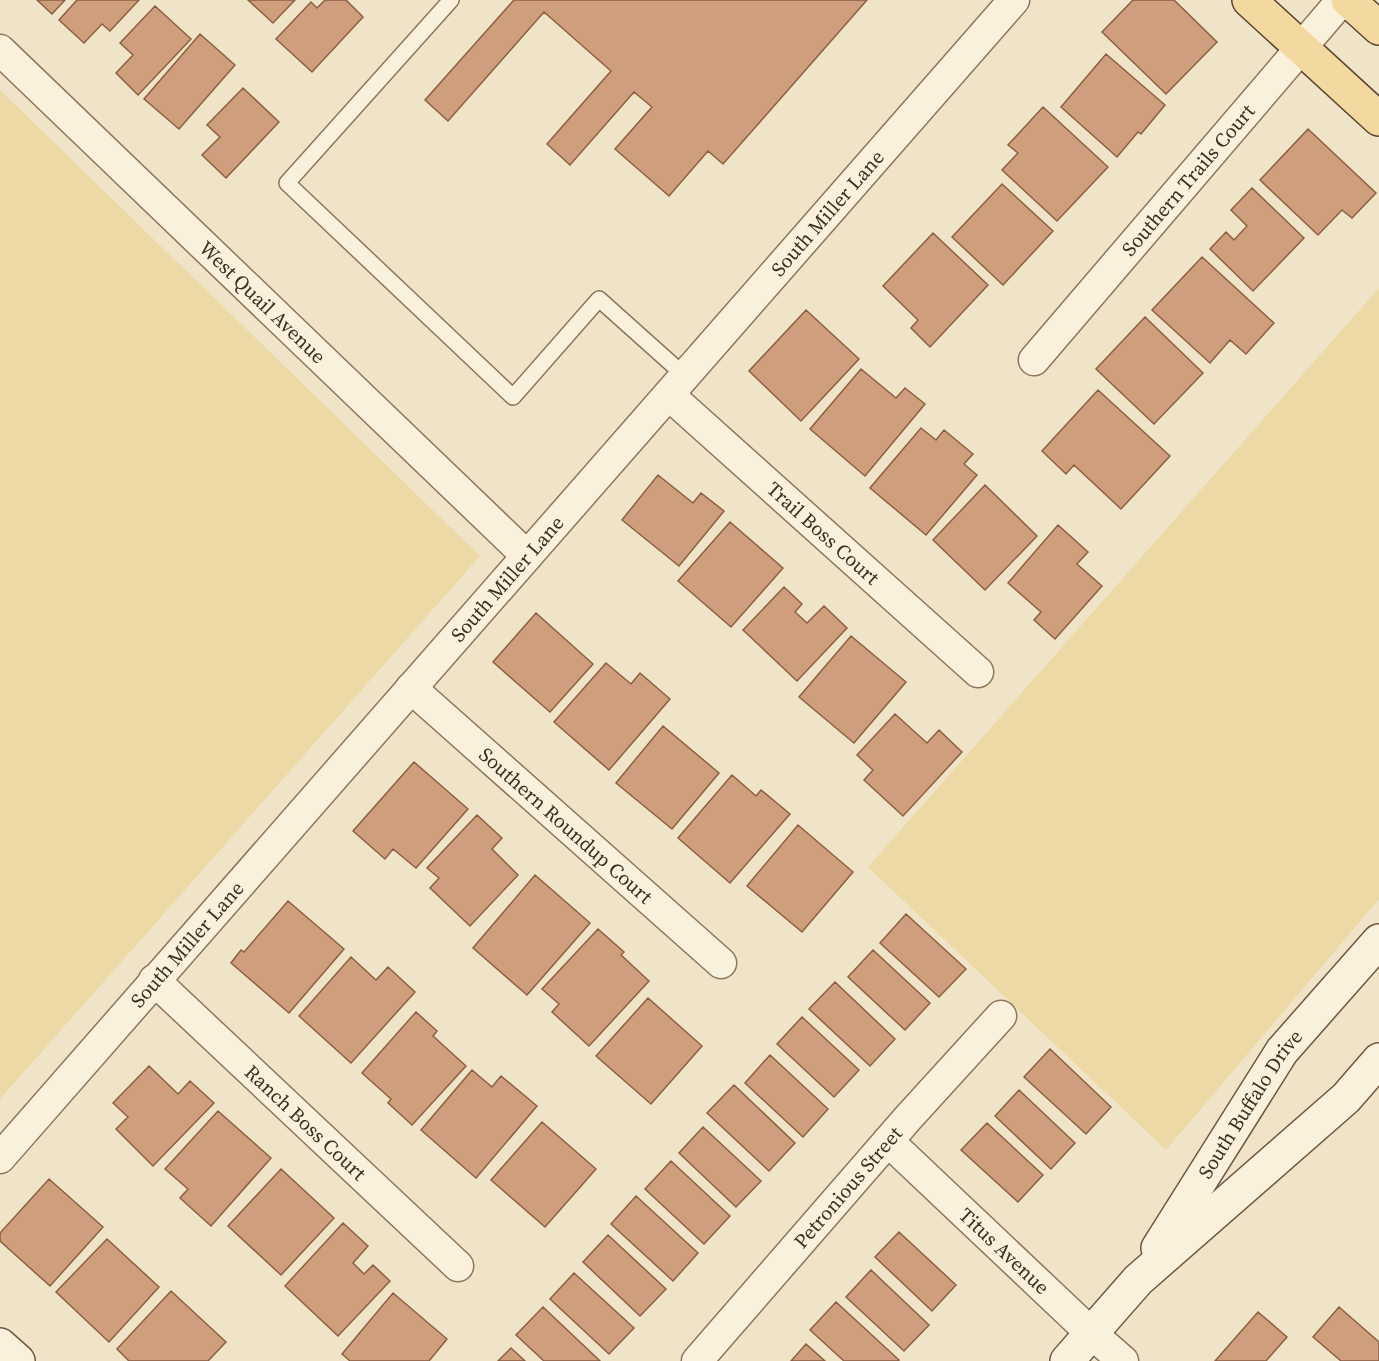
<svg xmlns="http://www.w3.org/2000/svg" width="1379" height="1361" font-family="'Source Serif 4',serif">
  <rect width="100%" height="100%" fill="#f0e4c8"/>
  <path fill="#ecd9a5" d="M0 90 480 556 0 1099Z
    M1379 288V899L1166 1150 868 867Z"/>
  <path fill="#cf9f7d" stroke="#8d5f41" stroke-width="1.5" d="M37 0H65L52 14Z
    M77 0H139L110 31 102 24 84 43 59 20Z
    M248 0H295L273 23Z
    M325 0H346L363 17 312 72 276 39 311 2 317 8Z
    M514 0H867L723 164 708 151 669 196 615 149 652 107 634 92 570 165 547 144 611 71 544 12 448 121 425 100Z
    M1133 0H1174L1217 42 1166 94 1102 32Z
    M155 6 191 39 138 95 116 73 133 55 120 43Z
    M200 34 235 65 179 129 144 99Z
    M1106 54 1165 105 1141 134 1138 132 1117 157 1061 107Z
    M243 88 279 122 226 178 202 155 220 137 207 125Z
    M1043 107 1108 167 1057 221 1002 170 1018 153 1008 145Z
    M1308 129 1376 193 1352 218 1342 210 1318 235 1260 180Z
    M1002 184 1053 231 1003 285 952 237Z
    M1252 188 1304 238 1253 291 1210 249 1226 232 1234 240 1247 226 1231 210Z
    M933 233 988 285 930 347 911 328 918 320 883 286Z
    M1202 257 1274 323 1246 354 1230 340 1210 363 1152 310Z
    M806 310 859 359 801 421 749 371Z
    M1145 317 1203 373 1154 424 1096 369Z
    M861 369 896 398 905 388 925 404 865 476 810 429Z
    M1098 390 1170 456 1121 509 1074 465 1066 474 1042 451Z
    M921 428 936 440 944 430 973 454 964 464 977 475 926 535 870 488Z
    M658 475 693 503 701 493 724 511 679 566 622 520Z
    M985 485 1037 536 985 590 933 540Z
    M730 522 783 568 731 627 678 581Z
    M1058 525 1088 552 1077 564 1102 586 1055 639 1034 620 1041 612 1008 583Z
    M784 587 802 604 795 612 807 623 824 606 847 628 797 681 743 630Z
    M536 613 593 664 550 712 493 662Z
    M851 636 906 682 854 743 799 697Z
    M606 663 631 684 640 673 670 699 609 770 554 722Z
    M895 714 927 743 939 730 962 752 903 816 864 780 873 770 857 755Z
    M663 726 719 773 672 829 616 783Z
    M414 762 468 809 416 868 393 849 385 859 353 831Z
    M732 775 756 796 761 790 790 814 730 883 678 838Z
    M477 815 502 838 492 849 518 875 470 926 430 888 439 878 427 868Z
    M798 825 853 872 802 932 747 886Z
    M535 875 590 923 527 995 473 948Z
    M288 901 344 949 289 1013 231 963 241 950 244 952Z
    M906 914 966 969 939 997 880 943Z
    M598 929 624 952 621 955 649 981 589 1046 552 1012 559 1004 542 989Z
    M873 950 930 1003 905 1030 848 977Z
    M351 957 376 980 388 967 415 992 351 1063 299 1016Z
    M835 982 895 1039 870 1066 809 1009Z
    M648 998 702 1046 651 1104 596 1056Z
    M416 1012 437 1031 433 1036 466 1066 412 1125 388 1103 391 1099 362 1073Z
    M802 1017 859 1070 834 1097 777 1044Z
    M1050 1049 1111 1107 1086 1134 1024 1077Z
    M770 1055 828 1109 803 1137 745 1083Z
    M149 1066 178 1094 190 1081 214 1103 153 1166 116 1129 128 1117 113 1103Z
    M472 1070 492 1087 501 1076 537 1106 476 1178 421 1130Z
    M734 1085 795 1143 769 1171 707 1113Z
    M1019 1090 1075 1143 1051 1169 995 1116Z
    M218 1111 271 1158 211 1226 180 1198 188 1189 165 1169Z
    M542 1122 596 1169 545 1227 491 1180Z
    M987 1123 1043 1175 1018 1202 961 1150Z
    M703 1127 761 1181 736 1207 679 1153Z
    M671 1161 730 1216 704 1244 645 1189Z
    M281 1169 334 1218 281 1275 228 1226Z
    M49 1179 103 1227 50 1286 0 1241V1233Z
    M636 1196 698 1253 673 1281 611 1224Z
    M343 1223 368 1246 353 1263 364 1274 373 1265 390 1281 338 1336 285 1286Z
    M899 1232 956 1285 932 1311 875 1257Z
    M608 1235 666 1289 640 1316 583 1262Z
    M107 1239 159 1287 109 1342 56 1292Z
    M871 1270 929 1325 904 1351 846 1297Z
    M574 1273 634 1328 609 1354 550 1299Z
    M171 1291 226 1342 208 1361H129L117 1349Z
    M393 1293 447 1339 429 1361H350L342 1354Z
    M836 1302 899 1360 897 1361H844L810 1330Z
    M543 1307 600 1361H544L516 1335Z
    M1339 1307 1379 1342V1361H1341L1313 1337Z
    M1258 1312 1287 1337 1266 1361H1215Z
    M806 1344 825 1361H791Z
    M511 1348 525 1361H498Z"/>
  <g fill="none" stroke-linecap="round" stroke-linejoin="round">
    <defs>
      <path id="lane" d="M451 0 287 183 513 397 599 299 685 376"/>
      <g id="street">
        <path id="s1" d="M0 50 527 556"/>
        <path id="s2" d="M1034 360 1342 0"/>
        <path id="s3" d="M669 395 978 672"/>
        <path id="s4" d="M411 688 721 963"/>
        <path id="s5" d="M154 980 458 1266"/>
        <path id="s6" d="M888 1141 1091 1333 1123 1361"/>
        <path id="s7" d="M0 1158 1014 0"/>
        <path id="s8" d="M697 1361 908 1118 1001 1016"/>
      </g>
      <g id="secondary">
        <path id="s9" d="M1158 1248 1282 1051 1379 941"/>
        <path d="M0 1345 18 1361"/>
        <path d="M1067 1361 1138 1280 1346 1098 1379 1060"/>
      </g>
      <path id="primary" d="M1249 0 1379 119
        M1348 0 1379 28"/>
    </defs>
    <use href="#lane" stroke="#8d765c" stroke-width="18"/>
    <use href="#street" stroke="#8d765c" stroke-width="33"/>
    <use href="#secondary" stroke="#6f573f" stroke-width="36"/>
    <use href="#primary" stroke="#5b4430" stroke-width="36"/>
    <use href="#lane" stroke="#faf1dc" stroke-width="15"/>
    <use href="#street" stroke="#faf1dc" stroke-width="30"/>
    <use href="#secondary" stroke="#faf1dc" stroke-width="33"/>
    <use href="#primary" stroke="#f3d9a0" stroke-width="33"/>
  </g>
  <g text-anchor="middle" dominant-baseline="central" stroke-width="4.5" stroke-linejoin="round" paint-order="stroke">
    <g font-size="20" fill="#3d2e20" stroke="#f7eed8">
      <text stroke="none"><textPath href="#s2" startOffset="237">Southern Trails Court</textPath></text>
      <text stroke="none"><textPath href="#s7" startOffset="1256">South Miller Lane</textPath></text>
      <text stroke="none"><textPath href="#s1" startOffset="364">West Quail Avenue</textPath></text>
      <text stroke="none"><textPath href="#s3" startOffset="207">Trail Boss Court</textPath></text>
      <text stroke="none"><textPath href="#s7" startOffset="770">South Miller Lane</textPath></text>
      <text stroke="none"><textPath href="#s4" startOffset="207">Southern Roundup Court</textPath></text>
      <text stroke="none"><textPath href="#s7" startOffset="284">South Miller Lane</textPath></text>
      <text stroke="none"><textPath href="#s9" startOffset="171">South Buffalo Drive</textPath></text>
      <text stroke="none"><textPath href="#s5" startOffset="208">Ranch Boss Court</textPath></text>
      <text stroke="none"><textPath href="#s8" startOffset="230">Petronious Street</textPath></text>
      <text stroke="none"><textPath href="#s6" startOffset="160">Titus Avenue</textPath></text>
    </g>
  </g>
</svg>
